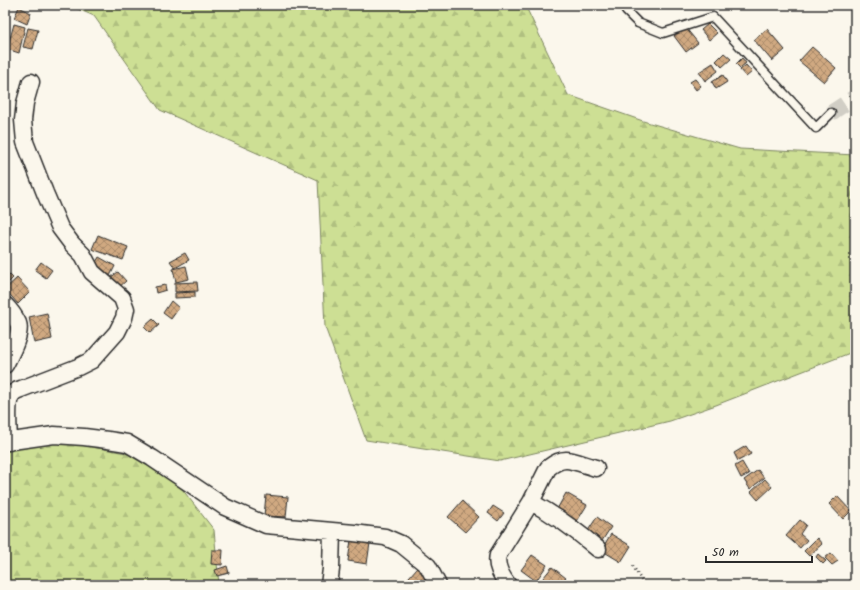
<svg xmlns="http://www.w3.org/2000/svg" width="860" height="590" font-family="Kalam,sans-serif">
  <defs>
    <pattern id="forest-firs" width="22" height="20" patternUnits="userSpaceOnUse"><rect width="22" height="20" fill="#cddf94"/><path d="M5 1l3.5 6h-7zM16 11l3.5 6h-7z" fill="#b0c080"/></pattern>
    <pattern id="building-cross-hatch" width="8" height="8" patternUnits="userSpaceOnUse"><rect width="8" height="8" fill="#d0a981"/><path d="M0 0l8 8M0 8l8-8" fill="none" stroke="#a98a6a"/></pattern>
  </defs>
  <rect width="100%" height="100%" fill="#fbf7ec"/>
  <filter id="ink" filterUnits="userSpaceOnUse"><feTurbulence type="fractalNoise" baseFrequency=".025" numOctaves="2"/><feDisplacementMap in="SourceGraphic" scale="8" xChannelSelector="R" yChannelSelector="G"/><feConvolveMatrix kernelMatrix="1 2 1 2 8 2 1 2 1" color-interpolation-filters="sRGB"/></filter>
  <g filter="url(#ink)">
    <path fill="url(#forest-firs)" stroke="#7c8560" d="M69 5H525L568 95 643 121 740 149 855 155V351L716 405 670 421 500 461 366 440 325 327 318 180 160 110 94 16Z
      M47 439 143 456 182 489 214 530 219 585H5V449Z"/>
    <path fill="url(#building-cross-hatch)" stroke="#2b2b2b" d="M19 7 31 13 27 24 14 18Z
      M14 24 25 27 19 53 7 49Z
      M708 24 717 33 709 40 701 30Z
      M685 27 698 43 686 52 674 36Z
      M28 28 38 30 33 49 23 47Z
      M767 29 785 50 772 61 754 40Z
      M812 47 836 68 824 82 799 61Z
      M724 53 731 59 722 67 716 61Z
      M742 58 746 63 740 68 736 64Z
      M713 63 718 71 705 81 699 72Z
      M746 65 752 72 746 77 740 70Z
      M723 75 727 82 716 89 712 82Z
      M695 79 701 86 696 90 690 82Z
      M98 235 128 247 123 260 92 249Z
      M185 253 189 260 175 268 170 261Z
      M99 257 115 266 109 278 92 269Z
      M41 262 52 270 46 278 35 270Z
      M186 266 189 279 176 282 173 269Z
      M118 272 126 281 118 288 110 278Z
      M8 273 13 278 7 284 5 282V277Z
      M17 278 30 292 18 304 5 289Z
      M197 282 198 291 175 292V283Z
      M165 285 166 290 156 293 155 287Z
      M195 292V297L175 298V293Z
      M171 301 179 308 171 319 163 313Z
      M47 313 52 339 34 343 29 317Z
      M153 319 159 325 150 333 144 327Z
      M746 446 751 454 738 461 734 453Z
      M742 462 749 474 741 478 735 466Z
      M758 470 764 478 750 489 744 480Z
      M765 479 772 487 758 500 751 492Z
      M566 493 587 505 576 523 556 511Z
      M266 495 288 497 286 517 264 516Z
      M837 496 851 511 843 519 829 504Z
      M462 501 479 517 465 532 448 517Z
      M493 506 504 513 498 521 488 513Z
      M597 517 611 527 600 544 585 535Z
      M800 520 806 525 800 534 807 540 800 548 786 536Z
      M611 534 631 546 621 562 601 550Z
      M817 538 822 544 809 556 804 551Z
      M351 540 370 543 367 564 348 561Z
      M212 550H223L222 565 211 564Z
      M831 553 838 561 832 565 825 558Z
      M818 554 826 561 823 564 816 557Z
      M532 555 547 565 536 581 521 570Z
      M227 566 229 573 217 576 215 570Z
      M552 567 566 578 560 585H541L539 583Z
      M417 568 429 578 423 585H402Z
      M567 580 575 585H563Z"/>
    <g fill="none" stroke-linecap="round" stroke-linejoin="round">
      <path stroke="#d1cec5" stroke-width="16" stroke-dasharray="16 8" stroke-linecap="butt" d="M831 113 855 97"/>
      <defs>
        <path id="lane" d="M627 5 626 11 638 23 663 33 713 17 816 128 831 113"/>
        <path id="street" d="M5 305C10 310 15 317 18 323 22 334 10 355 5 365
          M5 442 54 435 84 437 108 440 127 443 152 458 225 507 266 525 354 533 385 537 401 544 428 566 438 585
          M9 442C9 432 6 404 11 396 13 392 17 390 21 389L78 367 92 360 117 332 124 318 126 309 122 298 92 272 83 255 72 244 60 228 45 193 25 142 23 120 25 103 31 82
          M531 502 548 468C553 464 560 460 566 460 573 460 588 466 596 468
          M329 585 331 569 332 531
          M508 585C502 577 495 565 498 555L531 502C555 515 577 531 598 549"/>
      </defs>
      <use href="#lane" stroke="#2b2b2b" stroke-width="11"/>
      <use href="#street" stroke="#2b2b2b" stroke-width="19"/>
      <path stroke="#2b2b2b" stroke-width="2.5" stroke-dasharray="1 3" stroke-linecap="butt" d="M633 566 644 585"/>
      <use href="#lane" stroke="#fbf7ec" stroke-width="8"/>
      <use href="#street" stroke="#fbf7ec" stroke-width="16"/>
    </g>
  </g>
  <rect width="860" height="590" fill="none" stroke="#fbf7ec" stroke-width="20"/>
  <rect x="10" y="10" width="840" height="570" fill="none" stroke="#2b2b2b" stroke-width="1.5" filter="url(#ink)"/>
  <path d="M706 556v6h106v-6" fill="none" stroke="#2b2b2b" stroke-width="2"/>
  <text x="712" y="556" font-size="12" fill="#2b2b2b" stroke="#fbf7ec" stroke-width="3" paint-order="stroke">50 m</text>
</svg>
